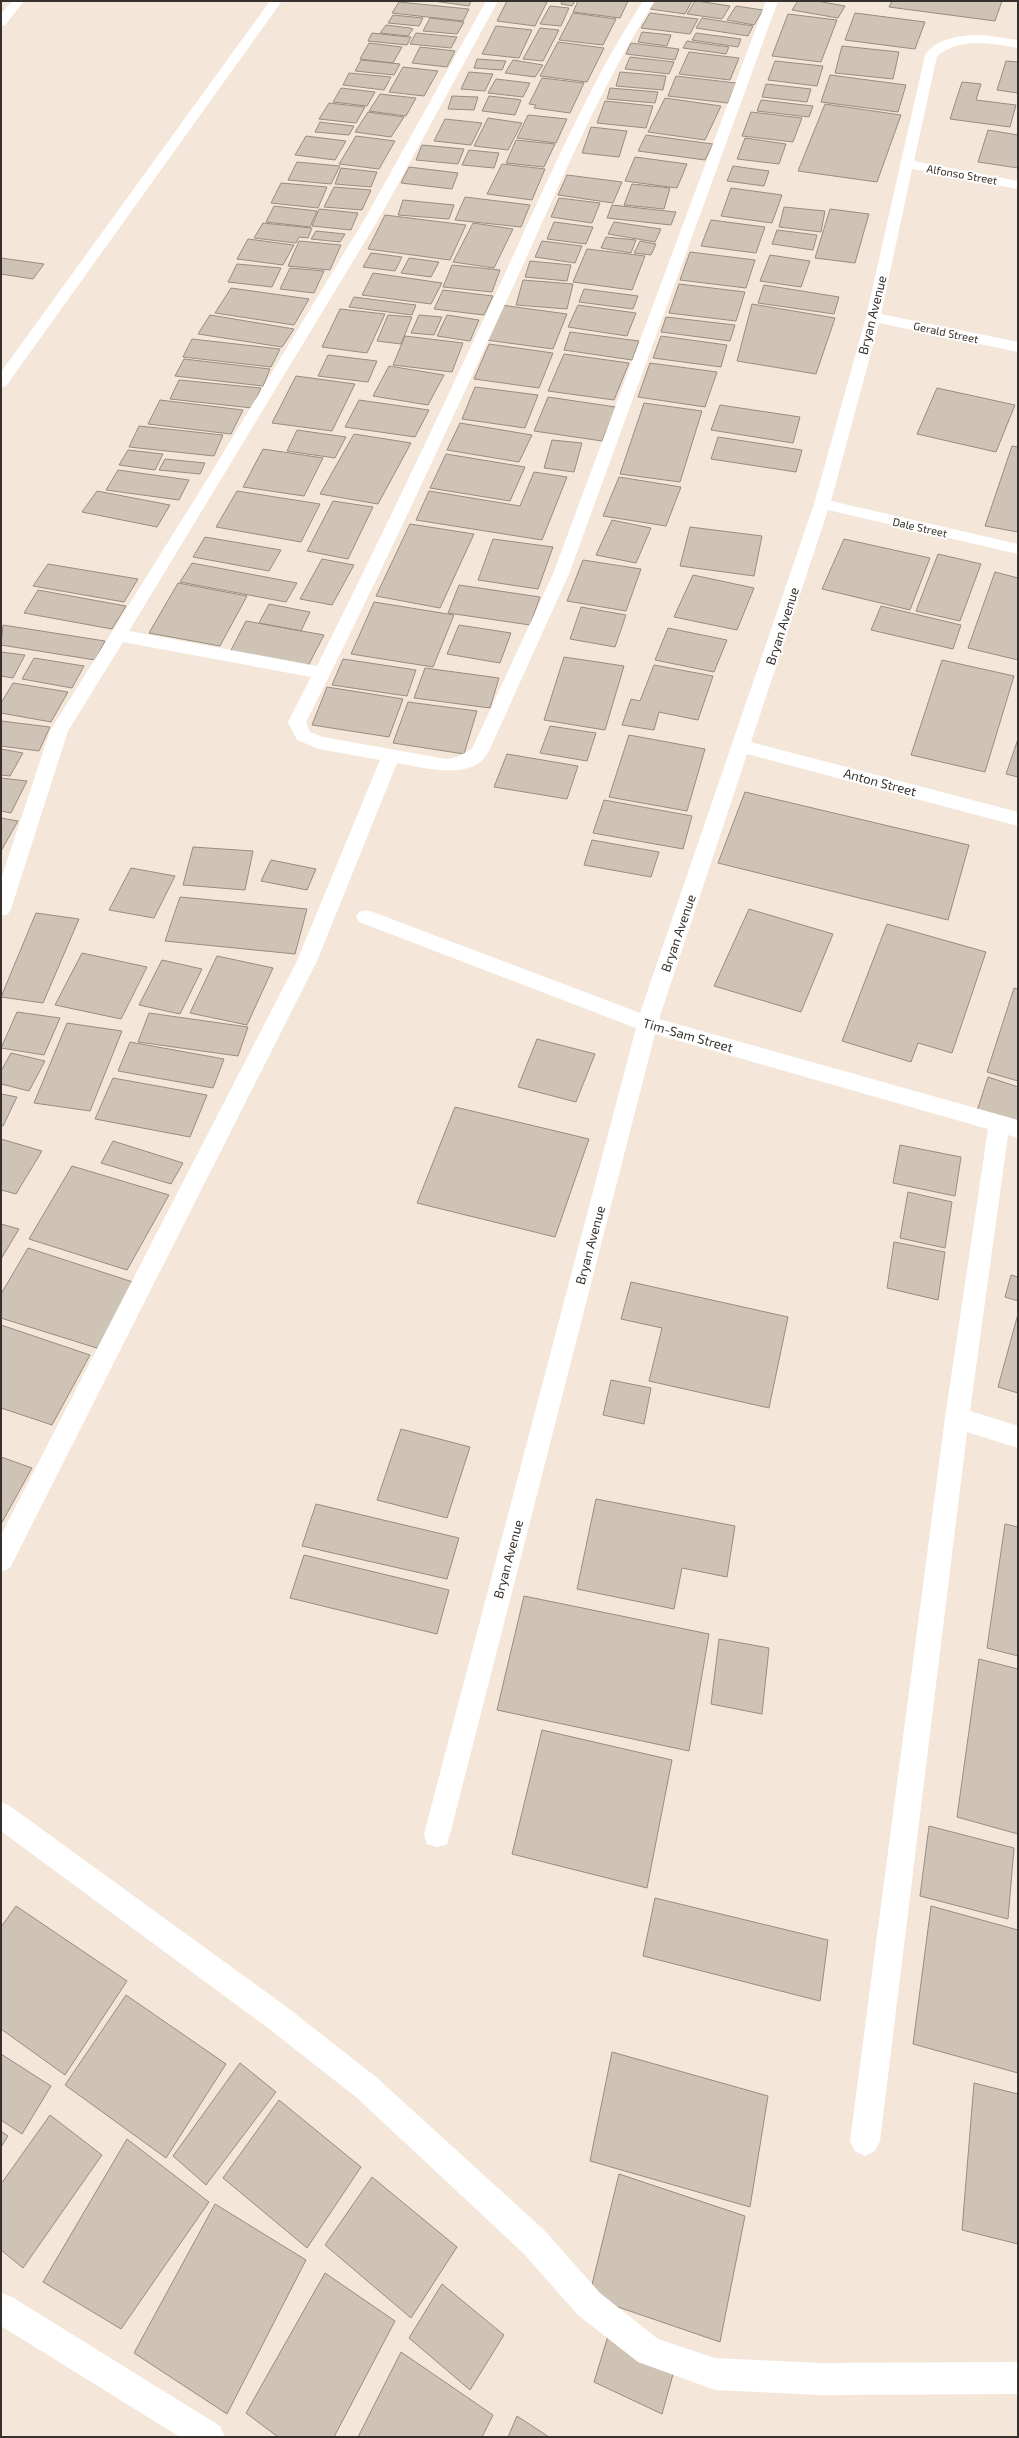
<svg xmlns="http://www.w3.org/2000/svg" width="1019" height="2438" font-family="'Exo 2',sans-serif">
  <rect width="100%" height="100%" fill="#f4e7d9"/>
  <path fill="#cfc3b6" stroke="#988d80" d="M433 1H471L469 6Z
    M507 1H540L547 2 535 26 497 21Z
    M562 1H575L572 6 561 4Z
    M578 1H628L620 18 573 12Z
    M654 1H692L685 14 650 9Z
    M695 1H697L730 6 722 19 687 14Z
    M798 1H817L845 6 838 18 792 10Z
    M892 1H1002L995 21 889 7Z
    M399 2 469 9 463 21 392 13Z
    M550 6 569 8 561 26 540 24Z
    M736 6 763 10 754 25 727 20Z
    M573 13 616 19 603 45 559 40Z
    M650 13 698 19 690 34 641 28Z
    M855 13 925 22 915 49 845 40Z
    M788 14 837 20 821 62 772 56Z
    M393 15 423 18 419 26 388 23Z
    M430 18 464 22 457 34 423 31Z
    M702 18 753 26 748 36 696 28Z
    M386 25 410 28 413 29 408 36 380 33Z
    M496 26 532 30 519 58 482 54Z
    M540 28 559 30 543 61 523 59Z
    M642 32 671 35 667 46 638 42Z
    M372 33 399 36 411 37 407 45 368 41Z
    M416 33 457 37 451 48 410 44Z
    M696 33 741 39 738 47 692 40Z
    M687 41 729 47 726 54 683 48Z
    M558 42 604 48 587 82 540 76Z
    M369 43 402 47 393 63 360 59Z
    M631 43 679 49 675 60 626 54Z
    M842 46 899 52 893 79 835 73Z
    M420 47 455 51 447 67 412 63Z
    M689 52 739 58 730 80 679 74Z
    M630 57 674 62 669 74 625 69Z
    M477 59 506 61 502 70 474 68Z
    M361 60 400 64 394 75 355 71Z
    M513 60 543 65 535 77 505 73Z
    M775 61 823 66 817 86 768 80Z
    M1006 61 1018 62V93L997 90Z
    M403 67 438 71 424 96 389 92Z
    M469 72 493 74 485 91 461 89Z
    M620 72 666 76 663 90 616 86Z
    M349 73 391 77 384 90 343 85Z
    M830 75 906 85 898 112 821 102Z
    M676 76 736 83 728 103 668 96Z
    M542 78 584 83 570 113 534 108 536 105 529 104Z
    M496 79 530 83 523 97 488 93Z
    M962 82 981 84 976 100 1016 105 1010 127 950 119Z
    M766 84 811 89 807 102 762 97Z
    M341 88 375 92 367 106 333 102Z
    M610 88 658 92 655 103 607 99Z
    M380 94 416 98 406 116 369 111Z
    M452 96 478 97 474 110 448 109Z
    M489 96 515 99 521 100 515 115 482 111Z
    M665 98 721 106 705 140 648 132Z
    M761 100 813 106 809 117 757 111Z
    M605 101 653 106 646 128 597 123Z
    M329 103 365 107 356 123 319 119Z
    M825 104 901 115 877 182 798 171Z
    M368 112 404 117 391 137 355 132Z
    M751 112 802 118 793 142 742 136Z
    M528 115 567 119 556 143 517 138Z
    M488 118 522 123 508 150 474 146Z
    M445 119 482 123 471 145 434 141Z
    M320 122 327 123 354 126 349 135 315 132Z
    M591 127 627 131 619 157 582 153Z
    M988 130 1018 135V168L978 162Z
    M646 135 713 144 705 160 638 151Z
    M306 136 346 141 335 160 295 155Z
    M356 136 395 141 379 169 339 164Z
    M745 138 786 144 779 164 737 159Z
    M516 140 555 144 544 167 506 163Z
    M422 145 464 149 458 164 416 160Z
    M469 150 499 153 494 168 462 165Z
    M635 157 687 164 677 188 625 181Z
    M297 162 340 166 331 184 288 180Z
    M502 164 545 169 532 200 487 194Z
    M733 166 769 171 764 186 727 181Z
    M409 167 458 173 452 189 401 183Z
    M341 168 377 172 371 187 335 184Z
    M567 175 622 182 613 203 558 195Z
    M281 183 327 187 318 208 271 203Z
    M632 184 670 188 664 209 624 205Z
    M334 187 371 190 362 210 324 207Z
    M731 188 782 195 772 223 721 216Z
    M465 197 530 205 521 227 455 220Z
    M559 198 600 203 592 223 551 217Z
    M403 200 454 205 449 219 398 215Z
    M612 205 676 212 671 225 607 218Z
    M274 206 317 211 310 227 266 222Z
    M784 207 825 211 821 232 779 227Z
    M319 209 358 213 351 230 312 226Z
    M830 209 869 214 855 263 815 258Z
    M385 215 466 225 450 260 368 249Z
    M711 220 765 227 756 253 701 246Z
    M554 222 593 227 586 244 547 239Z
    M614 222 661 229 655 242 608 234Z
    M263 223 312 228 308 238 299 237 296 243 254 238Z
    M473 223 513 229 494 268 453 262Z
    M777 230 817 235 813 250 772 244Z
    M316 231 345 234 340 242 311 239Z
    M606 237 636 240 631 253 601 248Z
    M248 239 294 245 283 265 237 259Z
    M299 241 341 245 330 270 288 266Z
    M542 241 582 246 575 263 535 257Z
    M640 241 656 244 651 255 634 253Z
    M587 249 645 256 632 290 573 282Z
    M690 252 755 260 746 288 680 280Z
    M371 253 402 257 395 271 363 267Z
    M770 255 810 261 801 287 760 281Z
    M1 258 44 264 33 279 1 274Z
    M409 258 439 262 431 277 401 273Z
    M530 261 571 265 567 281 525 277Z
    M237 264 281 268 272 287 228 282Z
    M452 265 500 270 492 292 443 287Z
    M290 268 324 271 314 293 280 289Z
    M373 273 442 283 431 304 362 295Z
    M523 280 573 284 567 309 516 305Z
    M679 284 745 292 736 321 669 313Z
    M764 285 839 297 834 314 758 303Z
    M231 288 309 299 294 325 215 313Z
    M584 289 638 296 633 309 579 302Z
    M443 290 493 296 484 315 434 309Z
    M354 297 416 305 412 315 349 307Z
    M752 304 835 318 816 374 737 361Z
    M501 305 567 314 553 349 486 340Z
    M578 305 636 313 627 336 568 327Z
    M340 309 385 314 367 353 322 347Z
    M210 315 294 329 282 347 198 334Z
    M388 315 412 317 401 344 377 341Z
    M419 315 442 317 434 335 411 333Z
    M447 315 479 320 470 341 437 336Z
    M666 317 735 325 730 341 661 332Z
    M570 332 639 341 632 360 564 350Z
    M405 336 463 343 452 372 393 365Z
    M661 336 727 345 721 367 653 358Z
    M192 339 280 349 271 367 183 357Z
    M489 344 553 353 539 388 474 379Z
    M564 354 629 363 614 400 548 391Z
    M328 355 377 361 368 382 318 376Z
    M184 359 270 369 263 386 175 376Z
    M650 363 717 372 705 407 638 397Z
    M389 366 444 375 428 405 373 396Z
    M296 376 355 384 332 431 272 423Z
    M179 380 261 388 252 408 170 399Z
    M475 387 538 395 525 428 462 419Z
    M937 388 1015 405 996 452 917 434Z
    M548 397 616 407 602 441 534 431Z
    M160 400 243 410 231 434 148 424Z
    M359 400 429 410 415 437 345 427Z
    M644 403 702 411 680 482 620 474Z
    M720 405 800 417 793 443 711 430Z
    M460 423 532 435 519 462 447 450Z
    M139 426 223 435 214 456 129 447Z
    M297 430 346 437 335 458 287 451Z
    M354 434 411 443 378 504 320 494Z
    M718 437 802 450 796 472 711 459Z
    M552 440 582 443 574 472 544 468Z
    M1012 446 1018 447V532L985 526Z
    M263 449 323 458 304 496 243 487Z
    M128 450 163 454 155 470 119 465Z
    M446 454 525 467 510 501 430 488Z
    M165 459 205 463 200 474 159 470Z
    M118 470 189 480 179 500 106 490Z
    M534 472 567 477 542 540 416 520 429 491 520 506Z
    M619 477 681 487 666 526 603 516Z
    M97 491 170 505 157 527 82 512Z
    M237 491 320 504 301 542 216 527Z
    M333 501 373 507 348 559 307 551Z
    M612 520 651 528 636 563 596 555Z
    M410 524 474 534 440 608 376 596Z
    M690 527 762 536 754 576 680 566Z
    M205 537 281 550 269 571 193 557Z
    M493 539 553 547 538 589 478 580Z
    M844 539 930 558 910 610 822 589Z
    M938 554 981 564 960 621 916 611Z
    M322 559 354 565 332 605 300 599Z
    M583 560 641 569 626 611 567 601Z
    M192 563 297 583 286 602 180 582Z
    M48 564 138 579 124 602 33 586Z
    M995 572 1018 578V660L968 648Z
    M693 575 754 588 737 630 674 617Z
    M178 583 247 596 220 646 149 633Z
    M459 585 540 597 530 625 448 613Z
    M38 590 126 606 112 629 24 613Z
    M374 602 454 615 433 667 351 654Z
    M269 604 310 612 301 631 259 623Z
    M881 606 961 625 953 649 871 630Z
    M581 607 626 615 615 647 570 639Z
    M246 621 324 635 307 668 229 654Z
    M3 625 105 641 95 660 1 645Z
    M459 625 511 633 500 663 447 654Z
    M668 628 727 640 714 672 655 660Z
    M1 652 25 655 13 678 1 676Z
    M564 657 624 666 605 730 544 720Z
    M34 658 84 666 72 688 22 679Z
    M343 659 416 670 407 696 332 685Z
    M942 660 1014 676 985 772 911 755Z
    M654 665 713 676 698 720 659 712 654 730 622 725 631 699 640 701Z
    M425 668 499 678 490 708 414 698Z
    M13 683 68 692 51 722 1 713V703Z
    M327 687 403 699 389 737 312 725Z
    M408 702 477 711 464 754 393 743Z
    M1 721 50 727 39 751 1 746Z
    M550 726 596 733 587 761 540 753Z
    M629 735 705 749 687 811 609 797Z
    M1018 739V777L1006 774Z
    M1 749 23 753 10 776 1 775Z
    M507 754 578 766 567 799 494 787Z
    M1 778 27 781 11 813 1 811Z
    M745 792 969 845 948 920 718 863Z
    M604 800 692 816 683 849 593 833Z
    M1 818 18 821 1 851Z
    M592 840 659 852 651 877 584 865Z
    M193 847 253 851 245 890 183 885Z
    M271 860 316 869 307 890 261 881Z
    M131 868 175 876 154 918 109 910Z
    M180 897 307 909 295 954 165 941Z
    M749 909 833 934 801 1012 714 986Z
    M36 913 79 919 43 1003 1 997Z
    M887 924 986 952 952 1053 918 1043 911 1062 842 1041Z
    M82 953 147 967 121 1019 55 1005Z
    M217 956 273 968 247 1025 190 1013Z
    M162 960 202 969 180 1014 139 1005Z
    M1014 988 1018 989V1081L987 1072Z
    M17 1012 60 1018 44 1055 1 1048Z
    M149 1013 248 1027 238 1056 138 1042Z
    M67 1023 122 1031 90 1111 34 1103Z
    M537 1039 595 1054 576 1102 518 1087Z
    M130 1042 224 1059 213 1088 118 1071Z
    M11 1053 45 1061 29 1091 1 1084V1071Z
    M988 1077 1018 1087V1124L977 1111Z
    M113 1078 207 1095 190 1137 95 1119Z
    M1 1094 17 1097 3 1126H1Z
    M455 1107 589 1139 555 1237 417 1203Z
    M1 1139 42 1151 16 1194 1 1190Z
    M113 1141 183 1163 171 1184 101 1163Z
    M900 1145 961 1157 955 1196 893 1183Z
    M72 1166 169 1195 127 1270 29 1239Z
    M908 1192 952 1202 945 1248 900 1238Z
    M1 1224 19 1229 1 1259Z
    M894 1242 945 1252 938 1300 887 1288Z
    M28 1248 139 1284 103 1350 1 1318V1294Z
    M1011 1275 1018 1277V1301L1005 1297Z
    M631 1282 788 1317 769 1408 649 1381 662 1328 621 1319Z
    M1018 1314V1393L998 1387Z
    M1 1325 90 1355 52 1425 1 1408Z
    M611 1380 651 1388 644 1424 603 1415Z
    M401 1429 470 1447 447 1518 377 1500Z
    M1 1457 32 1468 1 1524Z
    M596 1499 735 1526 727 1577 682 1568 674 1609 577 1589Z
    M316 1504 459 1538 447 1579 302 1546Z
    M1005 1524 1018 1527V1656L987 1648Z
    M304 1555 449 1590 437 1634 290 1598Z
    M524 1596 709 1634 689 1751 497 1710Z
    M719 1639 769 1648 762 1714 711 1704Z
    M979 1659 1018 1669V1834L957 1817Z
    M542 1730 672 1760 647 1888 512 1854Z
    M929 1826 1014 1848 1008 1919 920 1896Z
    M655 1898 828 1940 820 2001 643 1956Z
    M16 1906 127 1981 65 2075 1 2029V1927Z
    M931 1906 1018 1930V2073L913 2044Z
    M126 1995 226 2064 166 2158 65 2085Z
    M612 2052 768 2096 750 2207 590 2161Z
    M1 2054 51 2086 22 2134 1 2120Z
    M240 2063 276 2092 206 2185 173 2156Z
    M974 2083 1018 2094V2244L962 2230Z
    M279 2100 361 2167 307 2248 223 2178Z
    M50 2115 102 2155 23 2268 1 2250V2184Z
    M1 2131 8 2136 1 2147Z
    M127 2139 209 2202 121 2329 43 2282Z
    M619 2174 745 2216 720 2342 589 2297Z
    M372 2177 457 2247 411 2318 325 2245Z
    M215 2204 306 2260 227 2414 134 2353Z
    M325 2273 395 2321 334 2437H278L246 2413Z
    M442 2284 504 2335 470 2390 409 2338Z
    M608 2336 675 2367 662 2414 594 2382Z
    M401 2352 493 2415 482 2437H358Z
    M517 2416 549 2437H508Z"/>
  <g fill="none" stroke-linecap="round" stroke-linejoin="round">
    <path fill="#fff" fill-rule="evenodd" d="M12 1H24L5 25 1 26V14Z
      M270 1H282L6 386 1 388V372Z
      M486 1H498L381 215 129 631 317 666C381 538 442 409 502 280 546 185 586 89 643 1H655C597 92 557 192 512 289 445 435 378 580 306 722L310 732 323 737 446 759 457 757 472 749 553 574 766 1H778L569 574 488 753C471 782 422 767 397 763L317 961 10 1568 1 1572V1535L297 961 380 760 319 749 297 740 288 722 311 677 123 642 68 731 11 909 8 914 1 916V879L50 731 208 478 367 215Z
      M983 35 1018 40V48C989 43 962 37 937 56L914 161 1018 181V189L912 169 881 314 1018 342V352L879 323 831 501 1018 544V554L828 510 751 742 1018 812V826L747 754 659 1019 1018 1120V1138L1008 1135 970 1411 1018 1426V1448L967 1432 880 2141 875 2151 865 2156 855 2151 850 2141 945 1418 988 1129 655 1034 450 1834 447 1844 437 1847 427 1844 424 1834 636 1028 359 922 356 917 359 912 366 910 373 912 640 1013 814 504 866 317 925 55C937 37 964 35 983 35Z
      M1 1802 10 1806 288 2008 376 2077 545 2231 600 2293 658 2339 715 2358 820 2363 1018 2362V2394L820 2395 715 2390 638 2362 578 2315 523 2253 356 2097 268 2028 1 1831Z
      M1 2293 12 2297 220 2426 225 2437H180L1 2326Z"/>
  </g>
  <g text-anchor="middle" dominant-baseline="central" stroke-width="4" stroke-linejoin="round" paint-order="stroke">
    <g font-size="11" fill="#36312c" stroke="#fff">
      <text transform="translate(962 174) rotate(10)">Alfonso Street</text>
      <text transform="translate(946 332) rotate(12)">Gerald Street</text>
      <text transform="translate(920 527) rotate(13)">Dale Street</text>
    </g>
    <g font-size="13" fill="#36312c" stroke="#fff">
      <text transform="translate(872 315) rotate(-76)">Bryan Avenue</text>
      <text transform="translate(782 626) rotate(-72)">Bryan Avenue</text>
      <text transform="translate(880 782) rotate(15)">Anton Street</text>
      <text transform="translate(678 933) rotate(-71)">Bryan Avenue</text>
      <text transform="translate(688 1035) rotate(16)">Tim-Sam Street</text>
      <text transform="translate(590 1245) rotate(-75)">Bryan Avenue</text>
      <text transform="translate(508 1559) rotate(-75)">Bryan Avenue</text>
    </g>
  </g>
  <rect width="1019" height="2438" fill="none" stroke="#36312c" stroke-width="4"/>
</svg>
